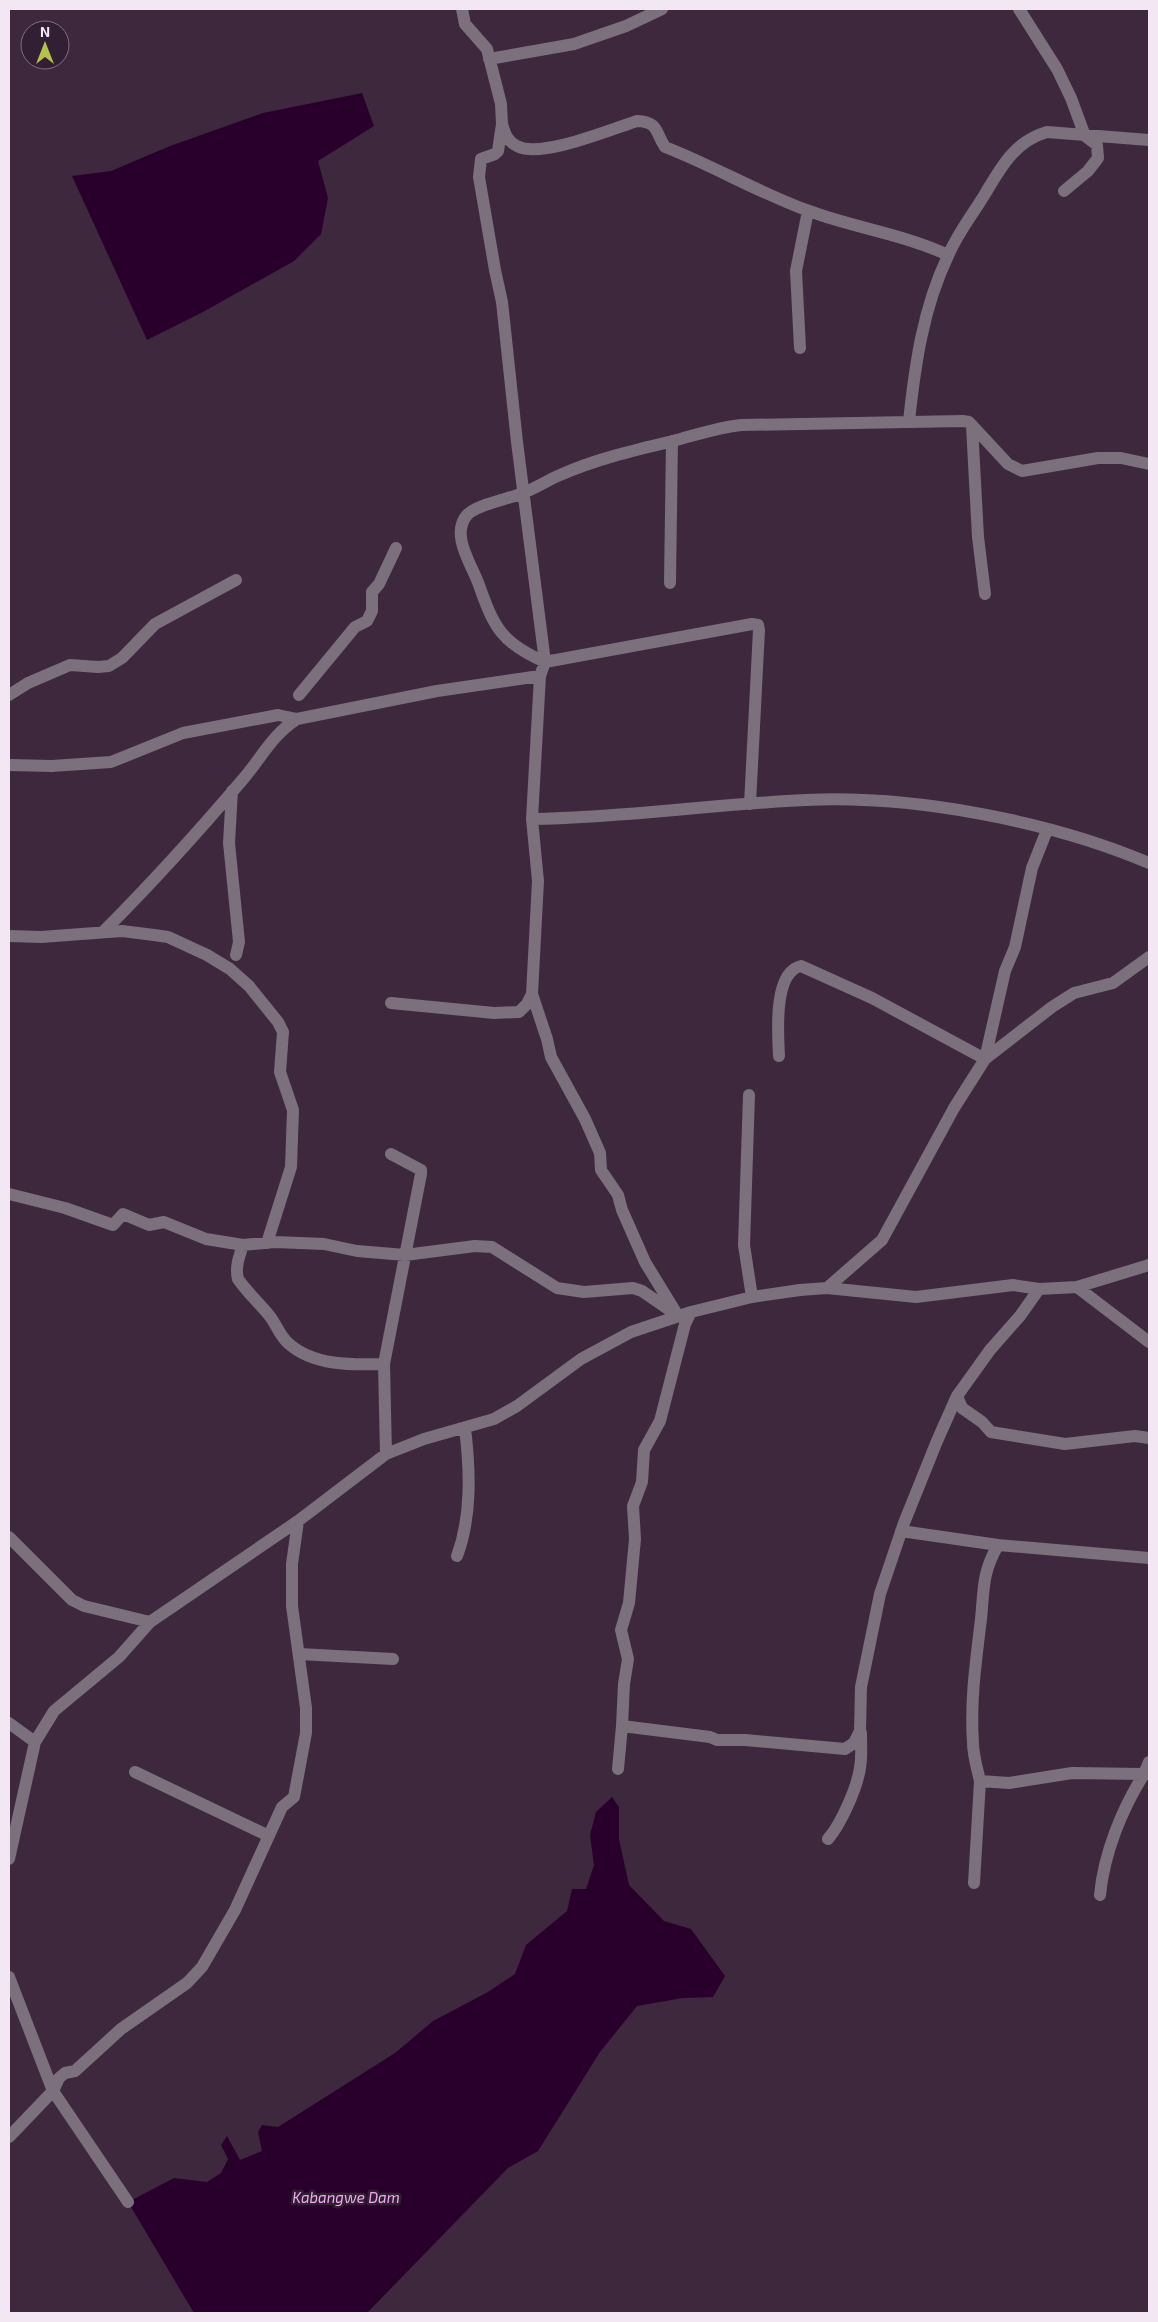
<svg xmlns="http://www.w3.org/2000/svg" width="1158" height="2322" font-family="'Exo 2',sans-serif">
  <rect width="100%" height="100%" fill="#3d283d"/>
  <path fill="#29002b" d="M362 93 374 126 318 161 328 198 321 234 294 261 203 312 147 340 72 176 111 171 170 146 263 113Z
    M612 1797 619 1807V1839L629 1885 664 1921 691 1929 725 1976 713 1997 683 1998 637 2006 600 2052 538 2151 508 2168 367 2313H194L128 2202 174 2178 207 2182 221 2173 228 2159 221 2145 227 2136 240 2160 262 2151 258 2132 262 2125 278 2127 395 2053 433 2021 488 1992 515 1974 526 1945 567 1911 572 1889H586L594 1865 590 1835 596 1812Z"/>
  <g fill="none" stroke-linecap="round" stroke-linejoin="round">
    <path stroke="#7b707b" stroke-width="12" d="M462 9 465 24 487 49 501 104 502 124 498 151 495 154 481 159 479 177 495 270 502 302 517 442 545 662 540 676 532 819 538 881 532 994 547 1039 551 1057 585 1119 600 1153 601 1170 618 1195 622 1210 645 1262 678 1316
      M1019 9 1057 69 1071 98 1085 136 1097 145 1098 158 1088 171 1064 191
      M489 59 574 44 626 26 662 9
      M502 124C505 134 507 141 517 146 540 159 612 129 637 121 659 122 655 132 665 147 714 166 759 193 809 211 855 228 903 234 948 255
      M800 348 796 271 808 211
      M909 421C915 365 923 308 948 256 957 234 973 214 985 194 1001 167 1015 141 1047 132L1149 140
      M972 426 978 537 985 594
      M670 583 672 441
      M9 695 28 683 70 665 98 667 109 666 122 658 155 624 236 580
      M299 695 355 627 367 621 372 611V592L379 584 396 548
      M9 765 52 766 111 762 183 733 278 715 297 719
      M232 791 229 843 239 942 236 955
      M750 804 759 630 758 625 752 624 545 662C502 643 494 628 479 585 472 565 450 535 467 515 477 504 509 499 523 493 536 488 548 480 560 475 596 459 635 450 673 441 696 435 718 427 742 425L963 421 969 422 1008 464 1022 471 1098 458H1121L1149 464
      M532 819C623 818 714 804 806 800 914 795 1050 821 1149 863
      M103 932C152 883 199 831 244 778 261 758 274 733 297 719L437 691 540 676
      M9 936 41 937 122 931 154 935 168 937 207 955 230 969 249 986 278 1022 283 1032 280 1072 293 1110 291 1167 267 1243
      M391 1003 494 1013 519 1012 527 1004 532 994
      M779 1056C778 1034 773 972 801 966L872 998 985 1059 1005 971 1015 947 1032 868 1047 830
      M749 1095 744 1245 752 1297
      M9 1194 65 1208 113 1225 123 1214 149 1225 164 1222 206 1239 243 1245 275 1242 324 1244 357 1251 405 1255 475 1246 492 1247 557 1288 584 1292 633 1288 642 1291 674 1313
      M243 1245C239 1257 235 1267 238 1279 247 1292 258 1302 268 1314 276 1323 279 1335 288 1343 313 1366 352 1365 384 1364
      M1077 1287 1149 1342
      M827 1288 882 1240 954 1108 985 1059 1052 1007 1074 993 1113 983 1149 957
      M691 1312 685 1324 660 1421 644 1450 642 1482 633 1506 635 1539 629 1603 621 1630 628 1659 624 1684 622 1726 710 1737 717 1740H745L845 1749 854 1743 860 1731 861 1687 880 1594 904 1523 937 1441 957 1396 990 1350 1020 1316 1039 1289
      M957 1396 962 1408 982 1422 991 1432 1065 1444 1135 1436 1149 1438
      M386 1454 384 1364 421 1174V1170L391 1154
      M901 1531 998 1545 1149 1558
      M9 1537 72 1600 84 1606 150 1622
      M998 1545C982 1573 984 1589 981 1619 976 1661 970 1701 973 1743 973 1755 977 1768 980 1781L1009 1783 1072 1773 1144 1774C1122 1809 1104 1853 1100 1895
      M457 1556C472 1516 470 1470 465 1428
      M299 1654 393 1659
      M9 1723 35 1742
      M1149 1762 1144 1774H1149
      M618 1769 622 1726
      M135 1772 269 1836
      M828 1839C841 1824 857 1788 860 1768 862 1757 861 1745 861 1733
      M9 1859 35 1742 54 1711 119 1657 150 1622 298 1521 386 1454 424 1439 494 1419 517 1406 581 1359 631 1332 691 1312 752 1297 800 1290 827 1288 916 1297 1013 1285 1039 1289 1077 1287 1149 1265
      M974 1883 980 1781
      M9 1977 53 2091 128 2202
      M9 2137 53 2091 59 2078 65 2073 75 2071 121 2029 187 1983 202 1967 235 1910 282 1807 294 1797 306 1733V1708L292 1606V1564L298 1521"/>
  </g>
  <g text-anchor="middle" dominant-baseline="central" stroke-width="5" stroke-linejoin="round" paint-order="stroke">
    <g font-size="15" font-style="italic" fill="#efaaf0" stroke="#321f33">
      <text x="346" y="2197">Kabangwe Dam</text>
    </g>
  </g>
  <rect width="1158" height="2322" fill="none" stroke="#f4e7f4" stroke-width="20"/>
  <g transform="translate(45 45)"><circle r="24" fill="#321f33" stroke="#806f80"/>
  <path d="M0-4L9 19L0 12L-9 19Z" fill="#b3c24b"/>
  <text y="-8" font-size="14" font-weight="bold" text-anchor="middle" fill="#f4e7f4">N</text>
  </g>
</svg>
